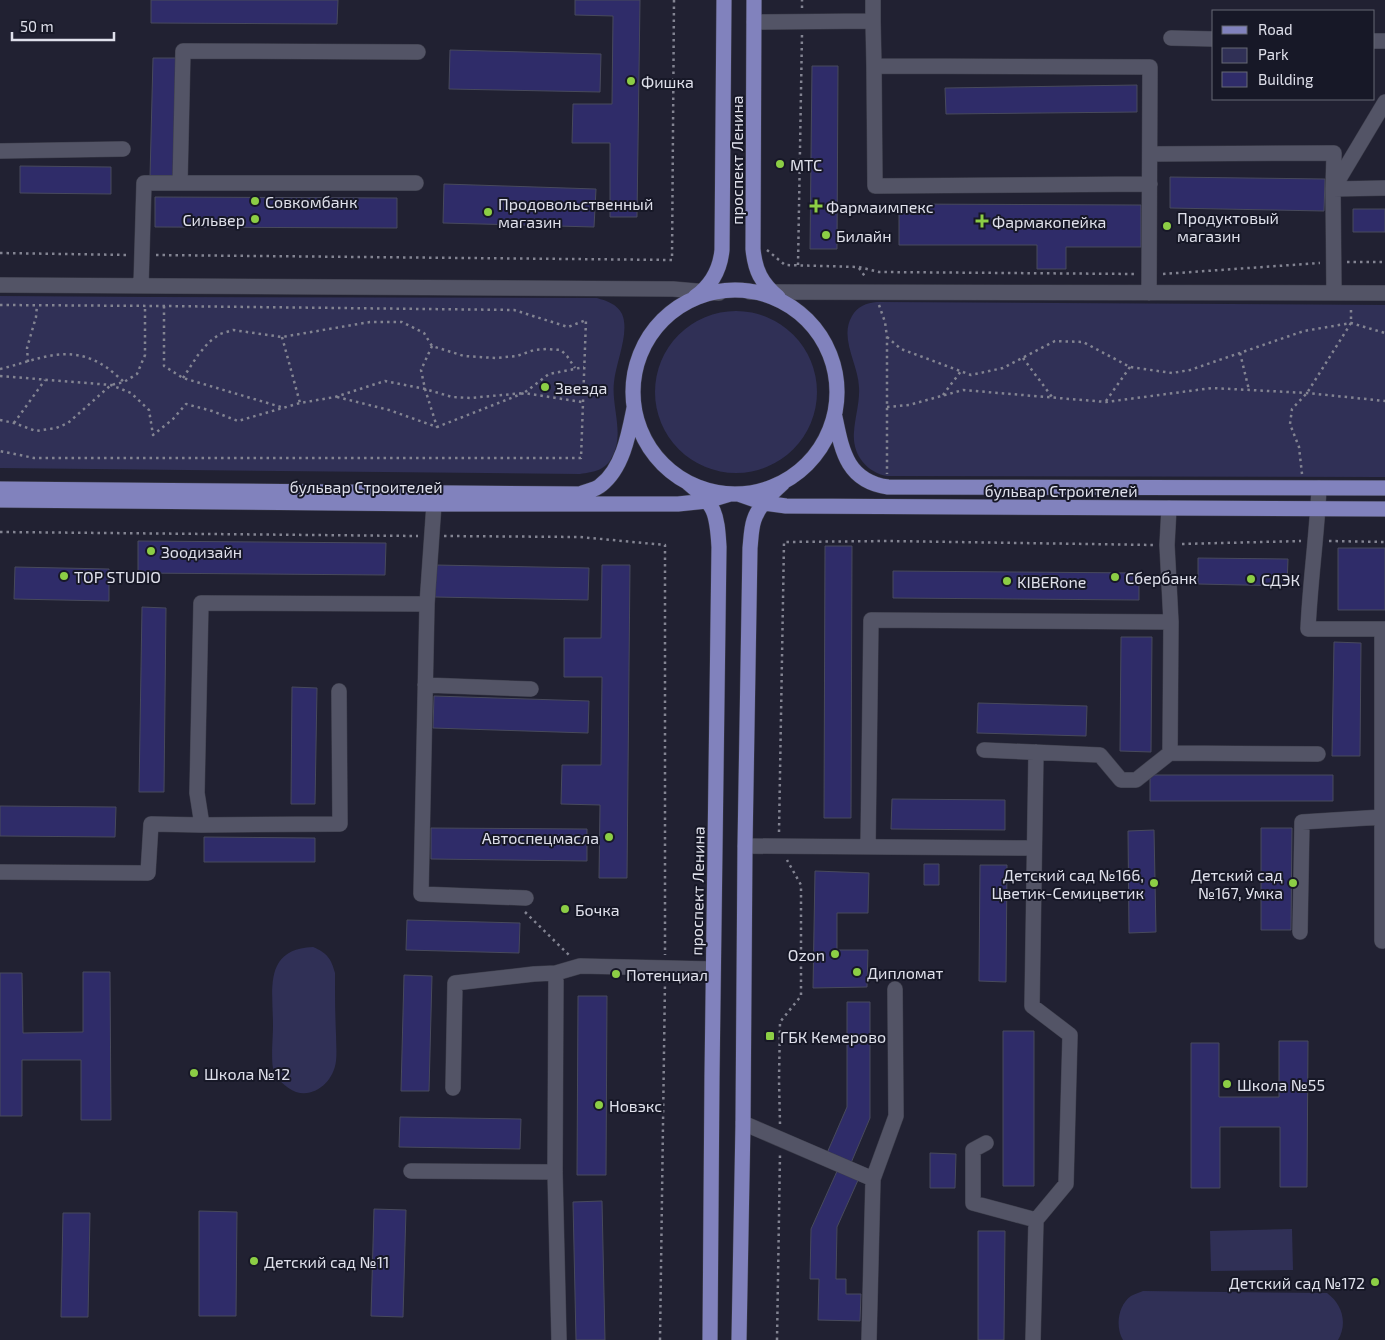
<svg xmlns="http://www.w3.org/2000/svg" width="1385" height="1340" font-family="'Exo 2',sans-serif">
  <rect width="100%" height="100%" fill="#212132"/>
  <path fill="#303056" d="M0 296 152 297 597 298C607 301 617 304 622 314 630 332 616 362 614 382 611 406 625 434 612 457 606 470 594 472 580 474L0 468Z
    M877 302 1385 305V477L887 476C866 472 852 454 854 432 855 417 860 402 859 387 858 363 839 338 852 316 858 306 866 303 877 302Z
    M655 392a81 81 0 1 1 162 0a81 81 0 1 1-162 0Z
    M313 947C327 953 331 958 335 973 335 993 335 1014 336 1034 336 1043 337 1052 336 1061 334 1080 316 1098 296 1092 286 1088 275 1078 273 1068 271 1058 273 1037 273 1026 273 990 263 949 313 947Z
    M1292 1229 1293 1270 1211 1271 1210 1231Z
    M1143 1291 1327 1293C1342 1304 1348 1323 1338 1340H1123C1115 1327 1118 1305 1131 1296 1134 1294 1139 1293 1143 1291Z"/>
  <path fill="#2f2c69" stroke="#484a5c" d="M151 0H338L337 24 151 23Z
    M575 0H640L637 217H610V143H572L573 104H612L613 16 575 15Z
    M450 50 601 54 600 92 449 89Z
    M153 58H176L174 178 150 177Z
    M812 66H838L837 249H810Z
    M1137 85V112L946 114 945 88Z
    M20 166 111 167V194L20 193Z
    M1170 177 1325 179 1324 211 1170 208Z
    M444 184 596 189 594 227 443 223Z
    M155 197 397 198V228L155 227Z
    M899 204 1141 205V247H1066V269H1037V245H899Z
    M1353 209H1385V232H1353Z
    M138 541 386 543 385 575 138 573Z
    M825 546H852L851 818H824Z
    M1338 548H1385V610H1338Z
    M1198 558 1288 559 1287 586 1198 584Z
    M435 565 589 568 588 600 435 597Z
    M602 565H630L627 878H599L600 805 561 804 562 765H601L602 677H564V638H601Z
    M15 567 109 569V601L14 599Z
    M893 571 1139 573V600L893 598Z
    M142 607 166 608 164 792H139Z
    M1121 637H1152L1151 752 1120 751Z
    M1334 642 1361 643 1360 756H1332Z
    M292 687 317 688 315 804H291Z
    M434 696 589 701 588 733 433 728Z
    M978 703 1087 706 1086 736 977 733Z
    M1150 775H1333V801H1150Z
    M892 799 1005 800V830L891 829Z
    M0 806 116 807 115 837 0 836Z
    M431 828 587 829V861L431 859Z
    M1261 828H1292L1291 930H1261Z
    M1154 830 1156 932 1129 933 1128 831Z
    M204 837 315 838V862H204Z
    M924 864H939V885H924Z
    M980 865H1007L1006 982 979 981Z
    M815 871 869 873 868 913H837V950H868L867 987 813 988Z
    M407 920 520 923 519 953 406 950Z
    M83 972H110L111 1120H81V1060H22V1116H0V973H22L23 1033 83 1032Z
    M404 975 432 976 429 1091H401Z
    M578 996H607L606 1175H577Z
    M847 1002H870V1118L851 1163 827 1153 847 1107Z
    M1003 1031H1034V1186H1003Z
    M1279 1041H1308L1307 1187H1280V1127H1220V1188H1191V1043H1219V1097H1279Z
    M400 1117 521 1119 520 1149 399 1147Z
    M930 1153 956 1154 955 1188H930Z
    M838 1169 859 1178 837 1227 836 1279H846V1294H861L860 1321 818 1320 819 1279H810L811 1229Z
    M602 1201 605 1340H576L573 1202Z
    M374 1209 406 1210 403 1317 371 1316Z
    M199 1211 237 1212 236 1316H199Z
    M63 1213H90L88 1317H61Z
    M978 1231H1005L1004 1340H978Z"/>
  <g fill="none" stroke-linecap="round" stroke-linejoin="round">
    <defs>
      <path id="minor" d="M873 21 874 66 1150 67 1149 293
        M754 22 873 21V0
        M1171 38 1214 39
        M1374 41H1385
        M874 66 875 186 1150 184
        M0 151 123 149
        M1150 154 1334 153 1333 189 1385 188
        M416 183H180L183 51 418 52
        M0 285 673 289 719 293
        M141 286 144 183H180
        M750 292 1385 293
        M1334 293 1333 189 1385 102
        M1319 488C1317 535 1310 582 1308 629H1385
        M434 504 427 604 421 894 526 898
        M1382 629V941
        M425 685 531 689
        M339 691 340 824 202 825 197 793 201 603 427 604
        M984 750 1100 755 1121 780H1136L1170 753 1171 622 1167 545 1169 508
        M1170 753 1318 754
        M745 846 1034 848
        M868 847 871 620 1171 622
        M0 872 148 873 151 824 202 825
        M1300 932 1302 822 1382 817
        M453 1088 455 983 534 974 556 973
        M743 1123 873 1179
        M986 1143 973 1150V1203L1036 1220
        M411 1171 555 1172
        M559 1340 555 1172 556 973 580 966 713 969
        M869 1340 873 1179 896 1116 895 989
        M1033 1340 1036 1220 1066 1184 1070 1035 1032 1006 1036 752"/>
      <path id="major" d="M754 0 753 249C755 270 761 283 778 297
        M633 392a102 102 0 1 1 204 0a102 102 0 1 1-204 0Z
        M695 297C712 285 720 270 722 250L724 0
        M835 417C842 451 847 481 888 487L1385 488
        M688 483C715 505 717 512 719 547L712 1076 710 1340
        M0 489 580 494C586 491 596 490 601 485 623 468 629 433 634 408
        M738 494 764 503 786 506 1385 509
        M0 500 434 504H678L707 501 730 494
        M739 1340 743 1123 745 846 750 548C751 539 751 529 754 520 759 505 771 494 783 483"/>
    </defs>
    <use href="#minor" stroke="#3d3e4b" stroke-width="16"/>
    <use href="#major" stroke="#3d3e4b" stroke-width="16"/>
    <path stroke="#838492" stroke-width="2.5" stroke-dasharray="2.5 4" stroke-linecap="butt" d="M802 8V0
      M767 250 785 265 859 267 879 272 1135 274
      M0 253 128 255
      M156 255 672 260 674 0
      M1347 262H1385
      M798 265 802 34
      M859 268 866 278
      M1163 274 1320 263
      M0 305 164 306 514 310 568 327 586 320 581 458H34L0 451
      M879 305 885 322 887 337V474
      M164 306V366L183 378 281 407
      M282 337 300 403
      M887 337 901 349 971 375 1003 368 1055 341 1083 342 1130 367 1172 373 1190 370 1304 331 1351 323 1385 333
      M432 346 421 370 425 389 437 427
      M1240 353 1249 390
      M1023 358 1052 397
      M28 362 27 348 36 317 37 305
      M0 369C38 360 69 342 106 367 112 371 118 377 124 382
      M0 376 111 385 131 393 149 410 153 435 173 419 186 404 212 411 238 421 300 403 335 397 385 381 425 389 452 397 470 398 524 393 549 374 584 367
      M183 378 198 355 209 342 220 334 233 330 282 337 370 322H402L424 333 432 346 464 356 496 358 517 356 534 350 547 349 561 350 567 356 575 368
      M943 395 961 371
      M337 397 389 410 437 427 524 393 582 402
      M1106 401 1130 367
      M887 407 909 405 963 390 1106 402 1212 388 1307 393 1385 401
      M0 420 14 423 36 431 56 428 68 423 111 385 124 382 137 374 145 355V306
      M14 423 45 380
      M1302 474 1299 447 1290 424 1292 409 1307 393 1351 323V307
      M0 532 418 536
      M444 536 580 537 665 545V955
      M1329 541 1385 542
      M1182 544 1301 541
      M779 832 784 542 888 541 1154 545
      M525 912 570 956
      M780 1124 779 1080 780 1022 801 996V885L787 860
      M660 1340 665 981
      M777 1340 780 1154"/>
    <use href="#minor" stroke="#535466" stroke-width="15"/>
    <use href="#major" stroke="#8182bd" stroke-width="15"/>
  </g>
  <g fill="#8cce45" stroke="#171827" stroke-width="2">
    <circle cx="631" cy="81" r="5"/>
    <circle cx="780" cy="164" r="5"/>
    <circle cx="255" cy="201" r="5"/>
    <path d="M813.5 198.5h5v5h5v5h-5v5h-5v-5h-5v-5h5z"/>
    <circle cx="488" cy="212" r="5"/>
    <circle cx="255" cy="219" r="5"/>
    <path d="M979.5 213.5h5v5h5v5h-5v5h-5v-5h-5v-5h5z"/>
    <circle cx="1167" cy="226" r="5"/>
    <circle cx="826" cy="235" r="5"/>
    <circle cx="545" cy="387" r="5"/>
    <circle cx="151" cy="551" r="5"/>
    <circle cx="64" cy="576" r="5"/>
    <circle cx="1115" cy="577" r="5"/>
    <circle cx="1251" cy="579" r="5"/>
    <circle cx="1007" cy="581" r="5"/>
    <circle cx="609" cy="837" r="5"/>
    <circle cx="1154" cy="883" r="5"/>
    <circle cx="1293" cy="883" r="5"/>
    <circle cx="565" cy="909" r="5"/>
    <circle cx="835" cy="954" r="5"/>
    <circle cx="857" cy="972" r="5"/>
    <circle cx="616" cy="974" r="5"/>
    <rect x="765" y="1031" width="10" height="10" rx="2.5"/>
    <circle cx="194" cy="1073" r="5"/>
    <circle cx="1227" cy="1084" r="5"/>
    <circle cx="599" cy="1105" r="5"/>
    <circle cx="254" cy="1261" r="5"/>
    <circle cx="1375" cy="1282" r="5"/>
  </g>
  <g text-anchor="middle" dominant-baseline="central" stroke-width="4" stroke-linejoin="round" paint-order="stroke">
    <g font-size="16" fill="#dfe0eb" stroke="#171827" text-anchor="start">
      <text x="641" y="81">Фишка</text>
      <text x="790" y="164">МТС</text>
      <text x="265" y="201">Совкомбанк</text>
      <text x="498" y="203">Продовольственный<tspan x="498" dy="18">магазин</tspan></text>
      <text x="826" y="206">Фармаимпекс</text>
      <text x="1177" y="217">Продуктовый<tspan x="1177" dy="18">магазин</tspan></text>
      <text x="245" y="219" text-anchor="end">Сильвер</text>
      <text x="992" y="221">Фармакопейка</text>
      <text x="836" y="235">Билайн</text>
      <text x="555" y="387">Звезда</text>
      <text x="161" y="551">Зоодизайн</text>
      <text x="74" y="576">TOP STUDIO</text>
      <text x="1125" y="577">Сбербанк</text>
      <text x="1261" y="579">СДЭК</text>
      <text x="1017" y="581">KIBERone</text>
      <text x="599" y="837" text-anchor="end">Автоспецмасла</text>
      <text x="1144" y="874" text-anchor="end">Детский сад №166,<tspan x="1144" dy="18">Цветик-Семицветик</tspan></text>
      <text x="1283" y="874" text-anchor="end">Детский сад<tspan x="1283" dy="18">№167, Умка</tspan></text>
      <text x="575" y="909">Бочка</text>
      <text x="825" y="954" text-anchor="end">Ozon</text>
      <text x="867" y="972">Дипломат</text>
      <text x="626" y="974">Потенциал</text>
      <text x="780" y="1036">ГБК Кемерово</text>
      <text x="204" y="1073">Школа №12</text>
      <text x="1237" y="1084">Школа №55</text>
      <text x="609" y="1105">Новэкс</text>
      <text x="264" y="1261">Детский сад №11</text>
      <text x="1365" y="1282" text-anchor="end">Детский сад №172</text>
    </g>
    <g font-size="16" fill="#dfe0eb" stroke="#171827">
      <text transform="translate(736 160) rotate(-90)">проспект Ленина</text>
      <text x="366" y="486">бульвар Строителей</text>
      <text x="1061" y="490">бульвар Строителей</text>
      <text transform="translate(697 891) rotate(-89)">проспект Ленина</text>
    </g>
  </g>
  <rect x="1212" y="10" width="162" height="90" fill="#171827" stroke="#676875"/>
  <rect x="1222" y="26" width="25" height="8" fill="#8182bd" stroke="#676875"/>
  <text x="1258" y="35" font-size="15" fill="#dfe0eb">Road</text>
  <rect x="1222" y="48" width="25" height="15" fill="#303056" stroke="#676875"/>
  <text x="1258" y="60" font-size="15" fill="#dfe0eb">Park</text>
  <rect x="1222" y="72" width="25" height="15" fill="#2f2c69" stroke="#676875"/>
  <text x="1258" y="85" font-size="15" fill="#dfe0eb">Building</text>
  <path d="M12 32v8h102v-8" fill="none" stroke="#dfe0eb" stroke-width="2.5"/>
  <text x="20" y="32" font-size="15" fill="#dfe0eb" stroke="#171827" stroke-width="4" paint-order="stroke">50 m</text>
</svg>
